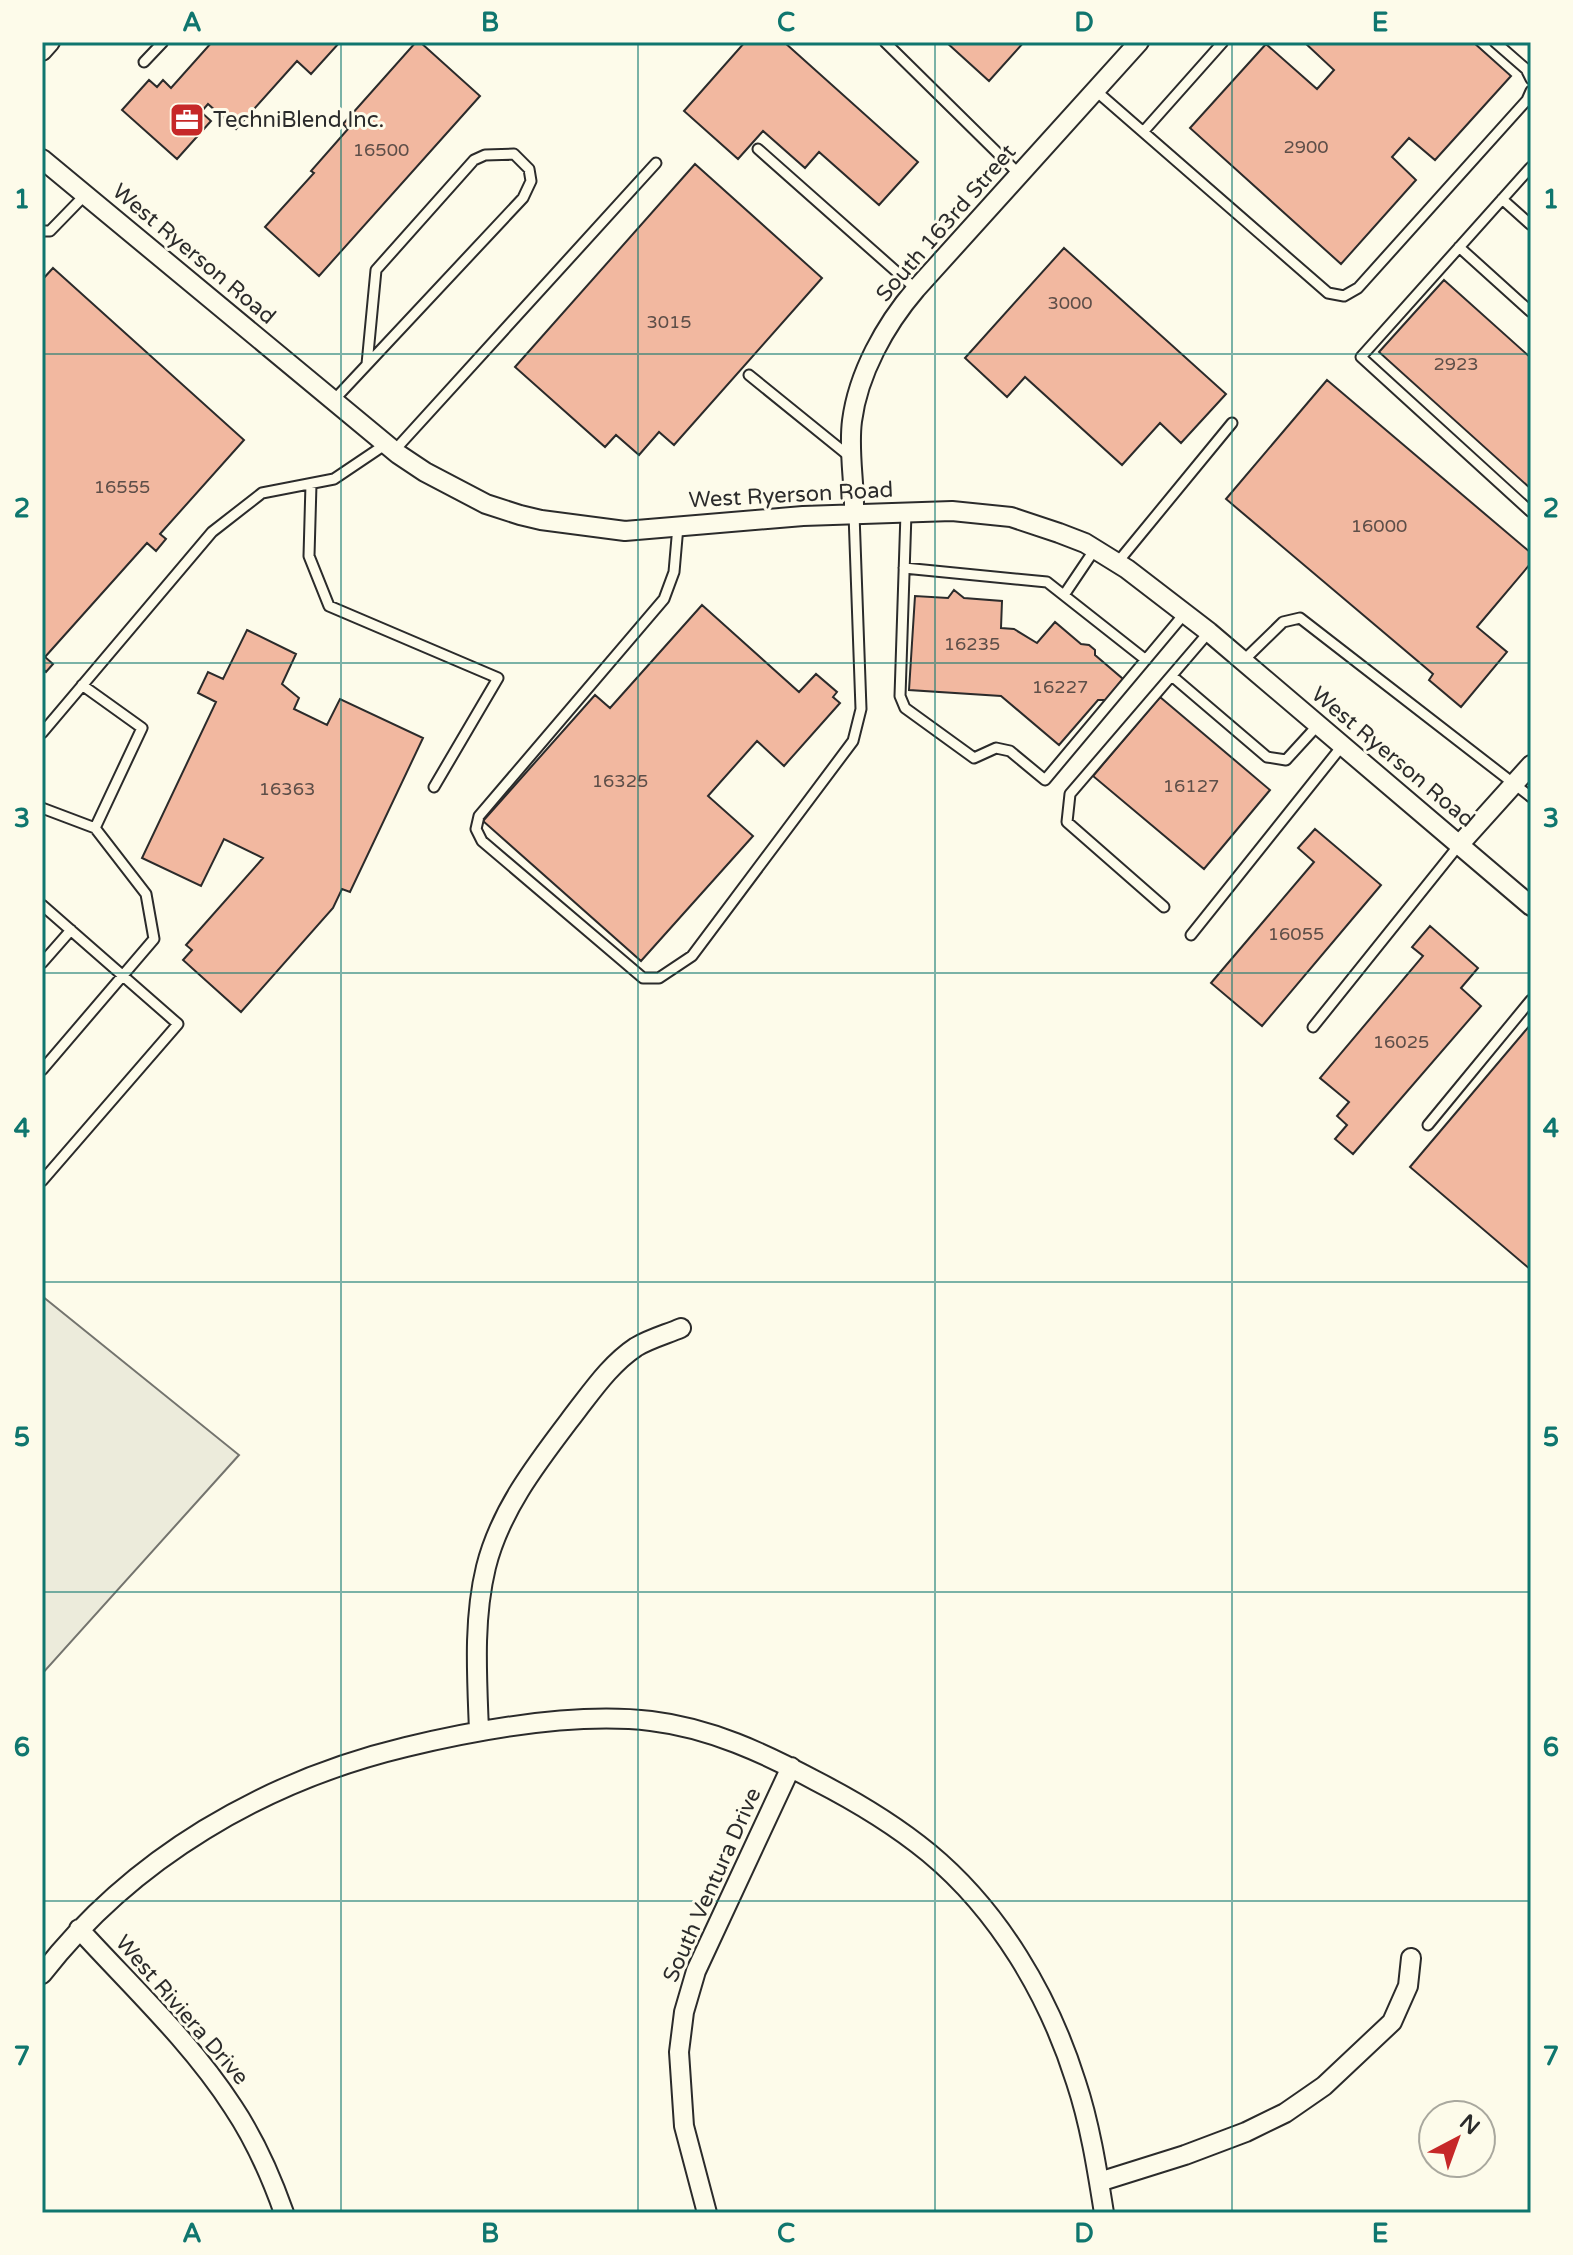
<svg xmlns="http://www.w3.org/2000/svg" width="1573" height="2255" font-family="'Varela Round',sans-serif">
  <rect width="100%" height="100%" fill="#fdfbea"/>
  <path fill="#ecebdb" stroke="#74746e" stroke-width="2" d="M42 1296 239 1455 42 1674Z"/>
  <path fill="#f2b8a0" stroke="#2b2b2b" stroke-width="2" d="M212 42H340L311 74 297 61 236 129 208 104 201 112 211 121 177 159 122 110 149 80 157 87 163 80 171 88Z
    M416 42H420L480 96 319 276 265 227 314 173 311 171 348 129 343 124Z
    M745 42H784L918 162 879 205 819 152 805 168 763 131 738 159 684 111Z
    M946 42H1024L989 81Z
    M1304 42H1473L1511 76 1435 160 1409 138 1392 157 1416 180 1341 264 1190 128 1266 44 1317 89 1334 70Z
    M695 164 822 278 674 445 659 432 639 455 616 435 605 447 515 367Z
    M1064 248 1226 394 1181 443 1160 423 1122 465 1025 377 1007 397 965 358Z
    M53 268 244 440 160 534 166 539 156 551 147 543 45 657 53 664 46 672 42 668V280Z
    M1444 280 1531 358V489L1379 352Z
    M1327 380 1531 553V563L1477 627 1507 652 1461 707 1429 680 1433 674 1226 499Z
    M954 590 964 598 1002 601 1001 628 1014 629 1037 643 1055 622 1081 644 1089 645 1095 650V655L1123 679 1106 700H1098L1059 745 1001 696 909 690 915 596 948 598Z
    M702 605 799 692 816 674 837 692 833 697 840 703 784 766 757 741 708 796 753 836 641 961 483 821 595 695 610 708Z
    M247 630 296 654 282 684 299 698 294 709 327 725 340 699 423 738 350 892 342 889 333 908 241 1012 183 960 192 950 186 945 263 858 224 839 201 886 142 858 216 702 198 693 208 672 223 679Z
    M1160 697 1270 790 1204 869 1093 776Z
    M1315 829 1381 885 1262 1026 1211 983 1314 862 1298 848Z
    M1430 926 1478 968 1461 988 1481 1006 1353 1154 1335 1139 1347 1125 1337 1116 1349 1102 1320 1078 1423 956 1412 947Z
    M1531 1024V1270L1410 1167Z"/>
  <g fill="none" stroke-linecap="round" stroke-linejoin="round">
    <defs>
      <path id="service" d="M885 42 1019 174
        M1495 42 1526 69 1531 79
        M144 62 163 42
        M1095 90 1328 293 1344 296 1358 288 1527 100 1531 91
        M1143 132 1223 42
        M758 149 916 289
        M1531 167 1361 357 1531 512
        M1502 199 1531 225
        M42 231H50L85 195
        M1459 247 1531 312
        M749 375 849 456
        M333 401 523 198 531 181 529 169 514 154 485 155 474 160 376 270 367 364
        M394 451 656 163
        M311 484 309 556 329 606 498 678 434 787
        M906 513 900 696 905 708 974 758 996 748 1010 751 1045 780 1185 613
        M678 526 674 572 664 599 479 816 476 829 482 841 643 978H659L692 956 853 741 861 709 854 514
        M1117 563 1232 423
        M904 568 1047 582 1146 660
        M1064 595 1095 549
        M1243 661 1283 622 1300 618 1531 797
        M1172 676 1267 757 1286 760 1318 725
        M42 733 212 532 262 493 334 479 386 444
        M42 808 95 828 142 728 82 685
        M42 905 178 1024 42 1181
        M1164 907 1067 822 1070 794 1209 632
        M1191 935 1342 746
        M42 963 71 930
        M1313 1027 1459 845
        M42 1070 154 939 146 894 95 828
        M1428 1125 1531 1000"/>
      <path id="minor" d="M42 51 50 42
        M42 159 398 454 425 472 486 504 520 515 541 520 625 531 803 516 952 511 1011 517 1059 533 1085 543 1127 569 1209 632 1531 906
        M854 514C855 483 848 452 852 421 858 374 885 325 916 289L1139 42
        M1459 845 1531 765
        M479 1731C477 1677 473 1620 486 1567 501 1507 541 1458 578 1409 595 1387 612 1363 636 1347 649 1339 667 1334 681 1328
        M79 1929C131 1986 191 2042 233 2107 255 2140 271 2176 284 2213
        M42 1974C132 1858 264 1781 406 1747 481 1729 574 1712 651 1721 710 1728 764 1753 816 1781 855 1801 895 1825 929 1853 999 1911 1049 1996 1076 2082 1090 2124 1097 2169 1104 2213
        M1099 2182 1185 2155 1246 2132 1285 2113 1324 2086 1392 2022 1408 1986 1411 1958
        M707 2213 684 2126 679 2052 684 2012 696 1971 791 1767"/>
    </defs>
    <use href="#service" stroke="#2b2b2b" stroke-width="13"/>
    <use href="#minor" stroke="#2b2b2b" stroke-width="22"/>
    <use href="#service" stroke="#fdfbea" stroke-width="9"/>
    <use href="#minor" stroke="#fdfbea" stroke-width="18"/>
  </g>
  <path fill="none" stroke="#0f766e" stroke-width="2" stroke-opacity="0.55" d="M341 42V2213M638 42V2213M935 42V2213M1232 42V2213M42 354H1531M42 663H1531M42 973H1531M42 1282H1531M42 1592H1531M42 1901H1531"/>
  <defs>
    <symbol id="office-square" viewBox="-11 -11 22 22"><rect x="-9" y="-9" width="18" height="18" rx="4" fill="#c62828" stroke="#fdfbea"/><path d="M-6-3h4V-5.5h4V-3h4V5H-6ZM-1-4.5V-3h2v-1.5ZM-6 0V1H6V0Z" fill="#fff"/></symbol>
  </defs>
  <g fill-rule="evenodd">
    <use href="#office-square" x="167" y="100" width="40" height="40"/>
  </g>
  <g text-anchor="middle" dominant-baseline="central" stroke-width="6" stroke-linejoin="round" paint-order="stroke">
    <g font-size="18" fill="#5d4e48">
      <text x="1306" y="147">2900</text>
      <text x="381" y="150">16500</text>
      <text x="1070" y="303">3000</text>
      <text x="669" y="322">3015</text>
      <text x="1456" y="364">2923</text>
      <text x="122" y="487">16555</text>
      <text x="1379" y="526">16000</text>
      <text x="972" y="644">16235</text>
      <text x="1060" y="687">16227</text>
      <text x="620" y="781">16325</text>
      <text x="1191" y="786">16127</text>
      <text x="287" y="789">16363</text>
      <text x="1296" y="934">16055</text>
      <text x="1401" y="1042">16025</text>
    </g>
    <g font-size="22" fill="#2b2b2b" stroke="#fdfbea" text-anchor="start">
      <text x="213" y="120">TechniBlend Inc.</text>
    </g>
    <g font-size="22" fill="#2b2b2b" stroke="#fdfbea">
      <text transform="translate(946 223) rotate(-49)">South 163rd Street</text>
      <text transform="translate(194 254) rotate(40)">West Ryerson Road</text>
      <text transform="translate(791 495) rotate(-3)">West Ryerson Road</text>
      <text transform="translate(1393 757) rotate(40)">West Ryerson Road</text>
      <text transform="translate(712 1885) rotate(-66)">South Ventura Drive</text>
      <text transform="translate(182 2010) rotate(49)">West Riviera Drive</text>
    </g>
  </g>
  <rect width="1573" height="2255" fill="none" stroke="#fdfbea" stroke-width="88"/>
  <g transform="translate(1457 2139) rotate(41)"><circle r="38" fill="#fdfbea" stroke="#a9a89e" stroke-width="2"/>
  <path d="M0-6L14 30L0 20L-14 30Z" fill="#c62828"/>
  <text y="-12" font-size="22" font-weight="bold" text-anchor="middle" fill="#2b2b2b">N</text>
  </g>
  <rect x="44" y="44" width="1485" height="2167" fill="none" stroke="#0f766e" stroke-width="3"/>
  <g font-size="26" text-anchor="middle" font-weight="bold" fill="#0f766e">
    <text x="192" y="31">A</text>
    <text x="490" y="31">B</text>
    <text x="786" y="31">C</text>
    <text x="1084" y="31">D</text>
    <text x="1380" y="31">E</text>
    <text x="22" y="208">1</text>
    <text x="1551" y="208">1</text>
    <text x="22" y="517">2</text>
    <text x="1551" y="517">2</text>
    <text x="22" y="827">3</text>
    <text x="1551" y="827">3</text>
    <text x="22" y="1137">4</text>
    <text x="1551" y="1137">4</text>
    <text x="22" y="1446">5</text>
    <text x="1551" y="1446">5</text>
    <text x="22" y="1756">6</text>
    <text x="1551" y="1756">6</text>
    <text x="22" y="2065">7</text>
    <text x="1551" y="2065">7</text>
    <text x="192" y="2242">A</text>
    <text x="490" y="2242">B</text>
    <text x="786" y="2242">C</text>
    <text x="1084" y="2242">D</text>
    <text x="1380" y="2242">E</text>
  </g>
</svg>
